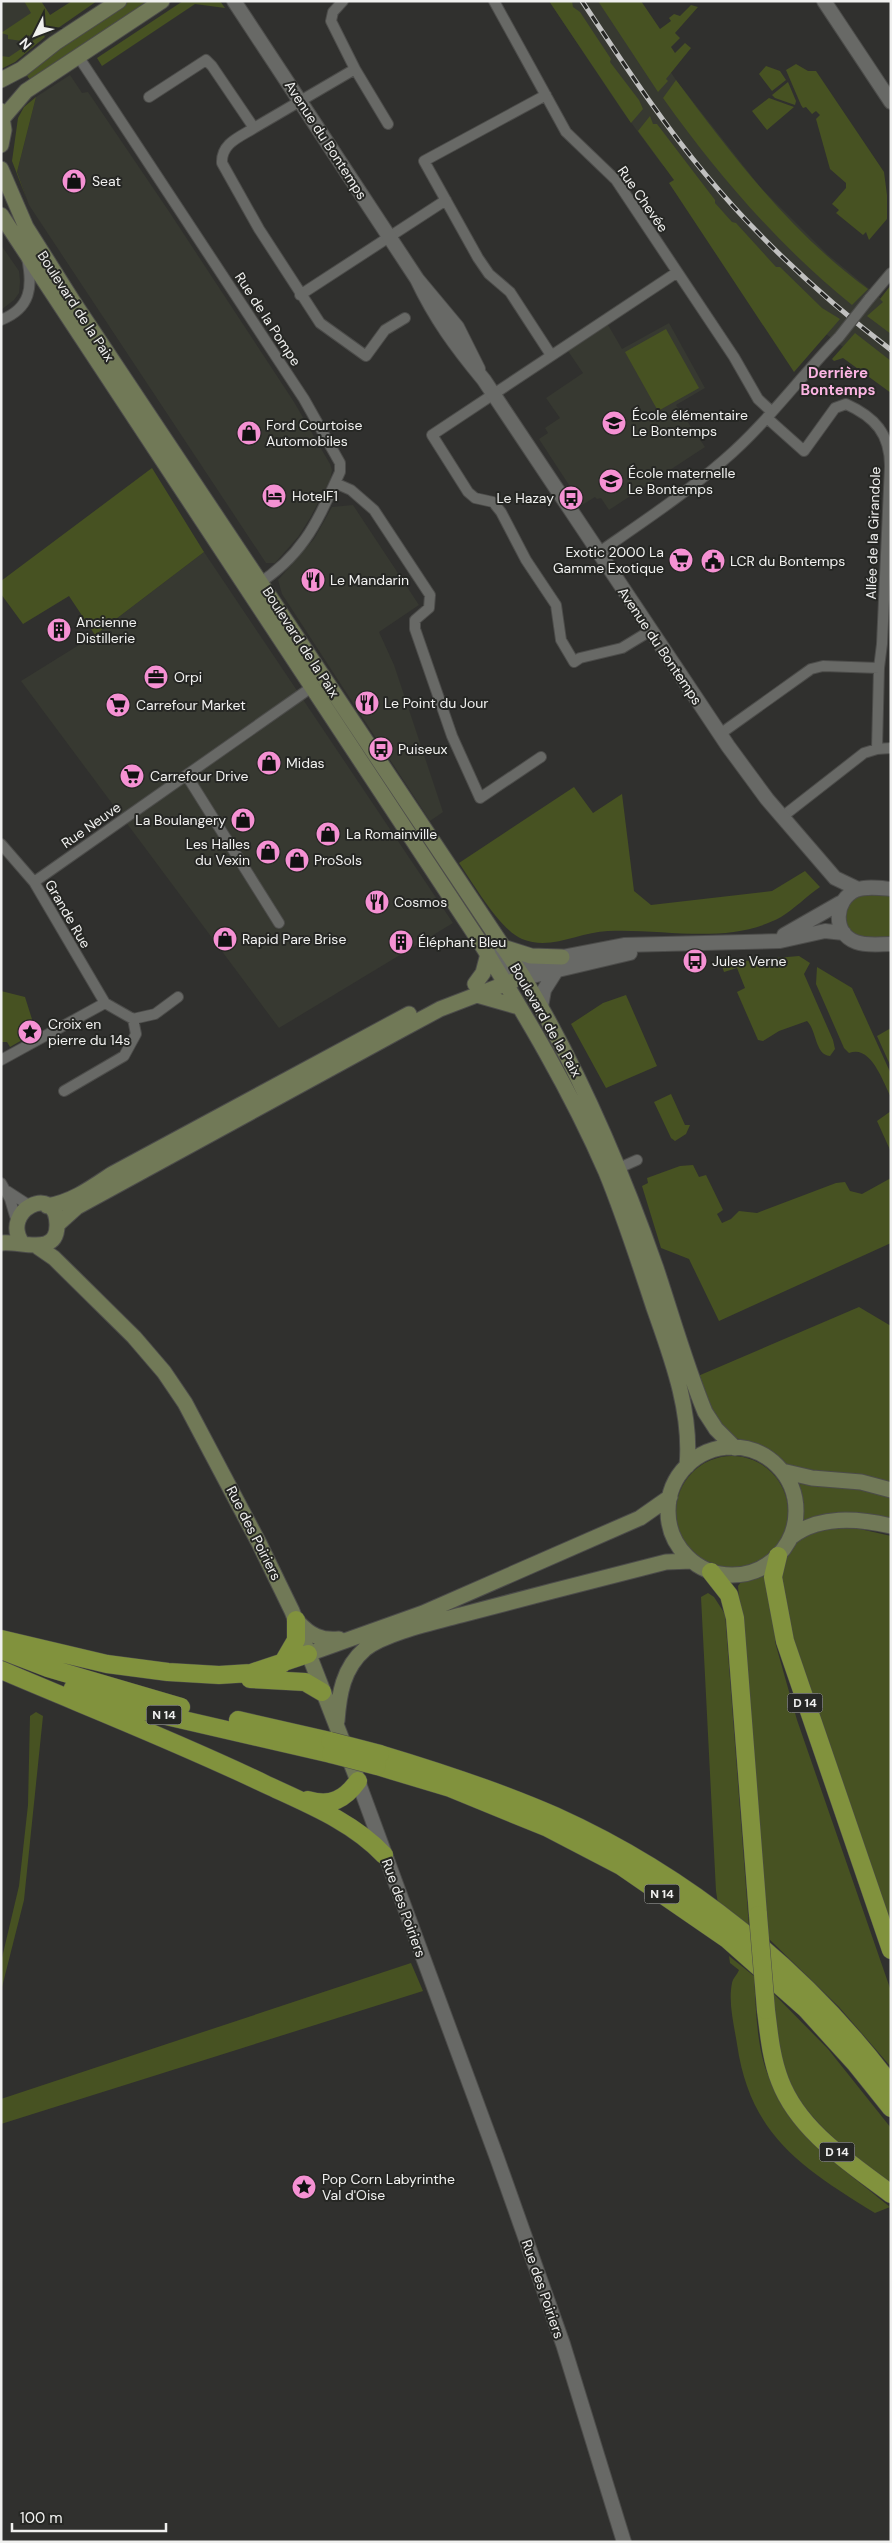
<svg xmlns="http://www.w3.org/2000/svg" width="892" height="2543" font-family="'DM Sans',sans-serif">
  <rect width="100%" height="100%" fill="#30302e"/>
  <path fill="#373931" d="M1 1H41L58 27 11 60H1Z
    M549 1H623L676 80 761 188 827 254 891 307V384L826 334 661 163 621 109Z
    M70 75 82 93 88 92 170 213 294 402 330 464 332 470 330 480 310 518 298 537 275 563H266L29 205 17 172 36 97Z
    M1 245 19 271 20 281 19 293 14 300 1 310Z
    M669 323 705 388 676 405 705 447 609 510 601 498 597 499 595 497 582 505 539 439 548 433 545 428 560 418 546 398 583 373 568 351 608 325 622 349Z
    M353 505 419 605 379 632 394 665 443 812 430 821 282 594 278 580 314 539 332 507Z
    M204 552 453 923 279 1028 21 681 95 635Z"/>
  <path fill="#475222" d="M24 1H41L50 15 72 1H97L51 33 45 25 22 41 8 39V35L1 33 31 13Z
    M127 1H155L32 83 26 74 60 45Z
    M183 1H220L225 8 195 4 102 66 97 58Z
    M549 1H572L573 7 580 12 611 59 610 62 639 100 643 109 631 123Z
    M598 1H641L660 29 671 21 669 18 674 14 680 16 691 5 698 7 675 33 680 38 671 47 675 53 685 43 691 48 666 79 668 81 658 92Z
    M43 34 45 37 15 62 1 69V56L9 57Z
    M796 64 808 71H816L884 172 887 195V219L869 240 866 232 863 235 836 213 839 210 832 204 846 188V183L830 169 816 119 820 115 816 111 812 114 806 107 803 108 801 105 786 70Z
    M766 66 780 71 786 80 772 91 759 74Z
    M676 80C732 155 791 233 868 289L852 305C780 247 717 174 663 98Z
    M788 82 796 101 795 105 775 98 772 95Z
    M36 97 17 172 27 200 12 161 18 118 24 107Z
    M769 98 794 107 767 130 752 111Z
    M650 116 653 124H657L715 200V203L732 222 736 223 776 267H780L822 308 840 319 794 372 669 183 674 180 638 131Z
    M891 285V334L867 316 883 302 880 299Z
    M666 329 699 388 658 411 625 352Z
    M855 333 891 361V393L843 358 834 361 832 359Z
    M152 468 204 552 95 635 69 596 23 624 1 594V581Z
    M574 787 593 813 622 794 634 891 651 905 772 891 805 871 820 887C807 896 794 909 781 917 728 946 664 928 608 931 579 932 551 951 522 939 500 930 473 883 459 863Z
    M891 892V940L860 939 849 932 842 912 852 896Z
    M799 956 810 963 804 974 833 1040 835 1049 830 1056C815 1055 817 1031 807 1021L779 1031 763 1041 758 1040 737 992 745 988 737 968 724 972 721 963Z
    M817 967 852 988 891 1074V1097C883 1082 871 1044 849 1053L844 1048 816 984Z
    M1 991 25 997 36 1032 10 1047 7 1042H1Z
    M626 995 657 1066 606 1088 571 1024 603 1003Z
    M891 1028V1067L877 1036Z
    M671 1094 685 1125H690L686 1134 675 1141 671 1138 654 1102Z
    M891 1111V1152L877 1121Z
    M693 1165 699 1177 706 1175 723 1210 717 1214 722 1223 731 1219 739 1211 757 1213 836 1183 845 1182 850 1191 862 1194 891 1178V1243L719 1321 689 1259 661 1248 642 1186 648 1183 647 1178 680 1166Z
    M859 1307 891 1326V1485L789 1466 754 1445 736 1438 715 1418 698 1376Z
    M676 1512a56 56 0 1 1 112 0a56 56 0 1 1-112 0Z
    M799 1484 845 1486 891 1497V1518C869 1516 825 1511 805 1521L800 1515 801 1504 796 1487Z
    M828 1527 860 1529 891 1536V1935L802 1675 780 1587 784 1557 792 1545 799 1538Z
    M768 1572 775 1619V1642L797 1720 891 1991V2067L839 2007 768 1938 738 1586 741 1582Z
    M708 1593 714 1597 725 1614 749 1927 718 1904 716 1891 701 1597Z
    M36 1712 43 1716 24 1900 1 1991V1962L19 1886 28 1805 30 1716Z
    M729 1956 754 1976C756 2006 756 2038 765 2067 787 2132 839 2165 890 2207L875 2213C802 2168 750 2135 737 2044 734 2025 728 2002 732 1983 733 1978 737 1975 739 1970L730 1963Z
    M411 1963 423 1991 1 2124V2099Z
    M772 1992 828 2049 891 2128V2185C847 2149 795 2115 780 2057 775 2036 775 2013 772 1992Z"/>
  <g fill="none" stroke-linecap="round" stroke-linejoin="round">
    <defs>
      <path id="minor" d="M494 1 566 132 616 180 734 357 758 399 772 412
        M78 56 304 399 340 463V472C317 522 304 555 255 586
        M355 69 388 124
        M546 95 424 161 478 258 489 274 510 292 551 355
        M149 97 206 60 212 66 254 128 355 69 331 21 333 12 343 1
        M254 128C240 137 221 143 222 163L259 229 320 323 366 356 385 330 405 318
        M300 295 446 200
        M869 299 891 273
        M1 320C31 308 33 287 27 258
        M767 418 804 451 835 408 846 404C875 417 890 434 890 466L882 644 879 668 877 749
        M335 483 351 490 374 510 430 595 429 608 415 620V629L452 736 480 798 541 757
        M598 553C641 523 685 494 724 460 767 423 800 377 839 337
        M650 631 622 648 580 658 574 662 561 640 556 605 526 560 501 512 493 502 475 498 468 492 432 435 676 273
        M720 734 811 669 823 666 879 668
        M187 776 279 923
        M782 817 864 753 877 749 891 748
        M1 844 34 882 105 1003
        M34 882 312 687
        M105 1003 133 1019 155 1014 178 997
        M1 1060 105 1003
        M64 1091 124 1056 136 1034 133 1019
        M619 1168 637 1160
        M1 1183 10 1199 15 1216
        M7 1191 27 1204"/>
      <path id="tertiary" d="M234 1 417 279 457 327 478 369
        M824 1 891 102
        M417 279C436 319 456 346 484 380L728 746 767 799 835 878 858 889
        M891 889C880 888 866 886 856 890 834 900 832 933 856 942 866 946 880 944 891 944
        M784 935 840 903
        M487 947 507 967 524 978 630 953
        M518 969 562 957 624 945 780 941 825 931 844 933
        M541 1007 544 990 556 971
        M358 1781 497 2158 563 2344 624 2542"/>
      <path id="secondary" d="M1 80 22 69 55 43 119 1
        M1 111 4 130 1 145
        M3 118 26 91 162 1
        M1 169 26 227 74 303 524 978C579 1070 621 1168 656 1268 672 1316 686 1366 705 1412L716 1429 735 1448
        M1 215 478 939C525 1014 571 1091 606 1172 624 1216 639 1262 654 1308 672 1359 692 1412 687 1466
        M503 947 531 956 562 957
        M475 984 483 973 488 954
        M477 995 519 1007
        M47 1206C72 1202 91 1188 112 1174L409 1014
        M57 1225 77 1207 401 1030 440 1009 513 981
        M1 1243C19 1240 58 1258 57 1224 56 1182 0 1211 22 1243
        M38 1247 54 1258 134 1337 164 1372 185 1403 259 1543 292 1611 358 1781
        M668 1511a64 64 0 1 1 128 0a64 64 0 1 1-128 0Z
        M782 1471 812 1478 861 1482 891 1490
        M791 1537C819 1515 857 1518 891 1526
        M298 1622C310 1635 321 1641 339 1639
        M308 1654 423 1613 640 1518 670 1497
        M337 1721C339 1694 343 1668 365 1649 385 1633 435 1622 461 1615 529 1597 598 1579 666 1562L692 1561"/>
      <path id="trunk" d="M778 1556 773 1577 785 1641 891 1950
        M711 1572 729 1595 735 1618 758 1915
        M1 1639 107 1664 168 1672 219 1675 251 1673 308 1654
        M1 1650 48 1668 181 1707
        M282 1664 296 1640V1620
        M1 1670C90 1708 180 1743 267 1785 308 1804 353 1822 384 1855
        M250 1679 305 1682 322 1692
        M73 1688 127 1707 331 1754
        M238 1720 330 1741
        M380 1754C440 1772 498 1791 555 1816 686 1875 805 1970 891 2085
        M377 1766 450 1788 548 1828 621 1866 727 1939 806 2009 855 2063 891 2108
        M308 1800C331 1807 345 1799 358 1781
        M766 2010C769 2034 771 2058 780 2081 799 2131 850 2163 891 2194"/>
    </defs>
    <use href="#minor" stroke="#4c4c4a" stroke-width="12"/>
    <use href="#tertiary" stroke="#4c4c4a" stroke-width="16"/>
    <use href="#secondary" stroke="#4c4c4a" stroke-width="17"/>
    <use href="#trunk" stroke="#4c4c4a" stroke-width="19"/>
    <use href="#minor" stroke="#686966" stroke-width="10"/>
    <use href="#tertiary" stroke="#686966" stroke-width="14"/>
    <use href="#secondary" stroke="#717957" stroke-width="15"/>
    <use href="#trunk" stroke="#81923d" stroke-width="18"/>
    <defs>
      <path id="rail" d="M582 1C622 61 660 120 706 175 761 241 823 298 891 350"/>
    </defs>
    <use href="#rail" stroke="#c0c0bf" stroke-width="5"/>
    <use href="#rail" stroke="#262724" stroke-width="3" stroke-dasharray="9" stroke-linecap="butt"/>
    <defs>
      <path id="minor-bridge" d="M839 337 869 299"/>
      <path id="trunk-bridge" d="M330 1741 380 1754
        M331 1754 377 1766
        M758 1915 766 2010"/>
    </defs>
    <use href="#minor-bridge" stroke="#4c4c4a" stroke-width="12" stroke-linecap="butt"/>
    <use href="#trunk-bridge" stroke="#4c4c4a" stroke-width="19" stroke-linecap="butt"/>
    <use href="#minor-bridge" stroke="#686966" stroke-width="10"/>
    <use href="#trunk-bridge" stroke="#81923d" stroke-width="18"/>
  </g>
  <defs>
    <symbol id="shop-disc" viewBox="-11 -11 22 22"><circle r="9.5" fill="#f591d3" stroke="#262724"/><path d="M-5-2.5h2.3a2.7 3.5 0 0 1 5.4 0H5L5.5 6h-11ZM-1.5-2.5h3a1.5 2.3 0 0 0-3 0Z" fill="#111"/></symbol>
    <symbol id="school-disc" viewBox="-11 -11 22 22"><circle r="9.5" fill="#f591d3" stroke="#262724"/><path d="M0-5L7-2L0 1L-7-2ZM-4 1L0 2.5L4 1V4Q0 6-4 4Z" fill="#111"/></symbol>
    <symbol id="hotel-disc" viewBox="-11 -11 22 22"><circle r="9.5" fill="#f591d3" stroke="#262724"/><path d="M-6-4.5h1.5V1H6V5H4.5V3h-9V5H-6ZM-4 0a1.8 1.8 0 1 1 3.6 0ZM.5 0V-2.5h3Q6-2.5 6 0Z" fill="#111"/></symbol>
    <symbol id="bus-disc" viewBox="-11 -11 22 22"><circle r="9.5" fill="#f591d3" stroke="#262724"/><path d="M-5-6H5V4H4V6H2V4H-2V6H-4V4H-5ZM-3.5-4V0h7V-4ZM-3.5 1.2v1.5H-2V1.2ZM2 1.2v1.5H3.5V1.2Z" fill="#111"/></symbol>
    <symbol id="supermarket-disc" viewBox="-11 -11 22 22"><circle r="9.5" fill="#f591d3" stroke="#262724"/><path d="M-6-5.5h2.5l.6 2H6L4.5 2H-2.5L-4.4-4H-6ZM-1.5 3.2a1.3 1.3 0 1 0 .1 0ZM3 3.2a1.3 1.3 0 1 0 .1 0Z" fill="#111"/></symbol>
    <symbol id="civic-disc" viewBox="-11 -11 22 22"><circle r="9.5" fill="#f591d3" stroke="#262724"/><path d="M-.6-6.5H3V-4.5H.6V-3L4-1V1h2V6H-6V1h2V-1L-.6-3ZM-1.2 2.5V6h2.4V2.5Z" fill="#111"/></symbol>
    <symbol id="restaurant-disc" viewBox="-11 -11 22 22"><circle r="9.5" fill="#f591d3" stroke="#262724"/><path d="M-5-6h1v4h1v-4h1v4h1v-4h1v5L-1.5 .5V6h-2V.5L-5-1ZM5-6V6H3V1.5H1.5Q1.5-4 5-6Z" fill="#111"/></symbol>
    <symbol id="building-disc" viewBox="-11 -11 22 22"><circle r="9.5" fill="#f591d3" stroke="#262724"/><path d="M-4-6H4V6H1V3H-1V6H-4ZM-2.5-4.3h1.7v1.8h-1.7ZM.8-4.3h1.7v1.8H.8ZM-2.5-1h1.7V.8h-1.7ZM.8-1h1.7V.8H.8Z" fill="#111"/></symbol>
    <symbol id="office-disc" viewBox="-11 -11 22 22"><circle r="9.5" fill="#f591d3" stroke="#262724"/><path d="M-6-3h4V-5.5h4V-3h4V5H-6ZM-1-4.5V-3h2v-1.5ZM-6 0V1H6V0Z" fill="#111"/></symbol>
    <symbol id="sight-disc" viewBox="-11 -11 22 22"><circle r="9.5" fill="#f591d3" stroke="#262724"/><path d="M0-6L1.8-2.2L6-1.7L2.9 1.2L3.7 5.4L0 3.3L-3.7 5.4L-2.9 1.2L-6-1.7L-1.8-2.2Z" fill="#111"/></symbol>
  </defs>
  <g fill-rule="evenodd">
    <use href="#shop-disc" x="60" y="167" width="28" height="28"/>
    <use href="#school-disc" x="600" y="409" width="28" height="28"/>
    <use href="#shop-disc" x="235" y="419" width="28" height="28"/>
    <use href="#school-disc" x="597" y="467" width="28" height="28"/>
    <use href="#hotel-disc" x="260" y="482" width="28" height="28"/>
    <use href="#bus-disc" x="557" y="484" width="28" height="28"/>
    <use href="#supermarket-disc" x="667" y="546" width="28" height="28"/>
    <use href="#civic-disc" x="699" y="547" width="28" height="28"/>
    <use href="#restaurant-disc" x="299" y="566" width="28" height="28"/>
    <use href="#building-disc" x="45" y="616" width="28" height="28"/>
    <use href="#office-disc" x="142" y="663" width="28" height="28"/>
    <use href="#restaurant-disc" x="353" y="689" width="28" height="28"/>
    <use href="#supermarket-disc" x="104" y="691" width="28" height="28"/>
    <use href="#bus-disc" x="367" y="735" width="28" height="28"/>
    <use href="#shop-disc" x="255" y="749" width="28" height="28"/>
    <use href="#supermarket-disc" x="118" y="762" width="28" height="28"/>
    <use href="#shop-disc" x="229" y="806" width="28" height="28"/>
    <use href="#shop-disc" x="314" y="820" width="28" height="28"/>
    <use href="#shop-disc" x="254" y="838" width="28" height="28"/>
    <use href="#shop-disc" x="283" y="846" width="28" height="28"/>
    <use href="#restaurant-disc" x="363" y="888" width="28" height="28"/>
    <use href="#shop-disc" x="211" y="925" width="28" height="28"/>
    <use href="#building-disc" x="387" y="928" width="28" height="28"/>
    <use href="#bus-disc" x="681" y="947" width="28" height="28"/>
    <use href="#sight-disc" x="16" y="1018" width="28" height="28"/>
    <use href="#sight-disc" x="290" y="2173" width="28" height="28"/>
  </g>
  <g text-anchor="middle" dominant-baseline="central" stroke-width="4" stroke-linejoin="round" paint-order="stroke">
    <g fill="#262724" stroke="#b3b4b2" stroke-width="1">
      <rect x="787.5" y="1693.5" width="35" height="19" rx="4"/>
      <rect x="146.5" y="1705.5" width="35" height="19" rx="4"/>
      <rect x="644.5" y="1884.5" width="35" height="19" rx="4"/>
      <rect x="819.5" y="2142.5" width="35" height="19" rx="4"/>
    </g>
    <g font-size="12" font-weight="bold" fill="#f0f0ef">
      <text x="805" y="1703">D 14</text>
      <text x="164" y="1715">N 14</text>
      <text x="662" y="1894">N 14</text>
      <text x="837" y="2152">D 14</text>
    </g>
    <g font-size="14" fill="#f0f0ef" stroke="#262724">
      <text transform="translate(326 140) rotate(57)">Avenue du Bontemps</text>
      <text transform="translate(643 199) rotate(55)">Rue Chevée</text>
      <text transform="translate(76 306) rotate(57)">Boulevard de la Paix</text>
      <text transform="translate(268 319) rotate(57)">Rue de la Pompe</text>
      <text transform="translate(873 533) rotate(-88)">Allée de la Girandole</text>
      <text transform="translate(301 642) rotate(57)">Boulevard de la Paix</text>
      <text transform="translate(660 646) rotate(56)">Avenue du Bontemps</text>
      <text transform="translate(91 825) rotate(-35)">Rue Neuve</text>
      <text transform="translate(68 914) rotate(60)">Grande Rue</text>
      <text transform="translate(546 1020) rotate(60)">Boulevard de la Paix</text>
      <text transform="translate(254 1533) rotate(63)">Rue des Poiriers</text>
      <text transform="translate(404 1908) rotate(70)">Rue des Poiriers</text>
      <text transform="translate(543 2289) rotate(71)">Rue des Poiriers</text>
    </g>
    <g font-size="14" fill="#f0f0ef" stroke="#262724" text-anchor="start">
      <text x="92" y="181">Seat</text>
      <text x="632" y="415">École élémentaire<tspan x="632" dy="16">Le Bontemps</tspan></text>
      <text x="266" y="425">Ford Courtoise<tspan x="266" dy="16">Automobiles</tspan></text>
      <text x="628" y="473">École maternelle<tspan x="628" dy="16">Le Bontemps</tspan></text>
      <text x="292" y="496">HotelF1</text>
      <text x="554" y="498" text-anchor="end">Le Hazay</text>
      <text x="664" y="552" text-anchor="end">Exotic 2000 La<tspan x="664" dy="16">Gamme Exotique</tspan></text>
      <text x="730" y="561">LCR du Bontemps</text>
      <text x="330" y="580">Le Mandarin</text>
      <text x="76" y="622">Ancienne<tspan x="76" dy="16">Distillerie</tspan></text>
      <text x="174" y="677">Orpi</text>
      <text x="384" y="703">Le Point du Jour</text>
      <text x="136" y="705">Carrefour Market</text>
      <text x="398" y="749">Puiseux</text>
      <text x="286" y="763">Midas</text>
      <text x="150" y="776">Carrefour Drive</text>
      <text x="226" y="820" text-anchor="end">La Boulangery</text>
      <text x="346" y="834">La Romainville</text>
      <text x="250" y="844" text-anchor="end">Les Halles<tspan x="250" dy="16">du Vexin</tspan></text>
      <text x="314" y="860">ProSols</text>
      <text x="394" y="902">Cosmos</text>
      <text x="242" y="939">Rapid Pare Brise</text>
      <text x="418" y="942">Éléphant Bleu</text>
      <text x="712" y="961">Jules Verne</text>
      <text x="48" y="1024">Croix en<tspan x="48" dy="16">pierre du 14s</tspan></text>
      <text x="322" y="2179">Pop Corn Labyrinthe<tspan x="322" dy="16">Val d'Oise</tspan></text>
    </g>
    <g font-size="15" font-weight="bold" fill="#fbb4e2" stroke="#262724">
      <text x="838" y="373">Derrière<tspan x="838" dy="17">Bontemps</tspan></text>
    </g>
  </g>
  <rect width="892" height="2543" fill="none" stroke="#f0f0ef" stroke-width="5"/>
  <g transform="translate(35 35) rotate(228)" stroke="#262724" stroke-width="4" paint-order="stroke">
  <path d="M0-4L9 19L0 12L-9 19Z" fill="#f0f0ef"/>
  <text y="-8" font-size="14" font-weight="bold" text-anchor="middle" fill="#f0f0ef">N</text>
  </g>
  <path d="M12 2523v8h154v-8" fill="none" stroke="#f0f0ef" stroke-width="2.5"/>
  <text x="20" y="2523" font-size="15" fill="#f0f0ef" stroke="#262724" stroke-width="4" paint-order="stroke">100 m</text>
</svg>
